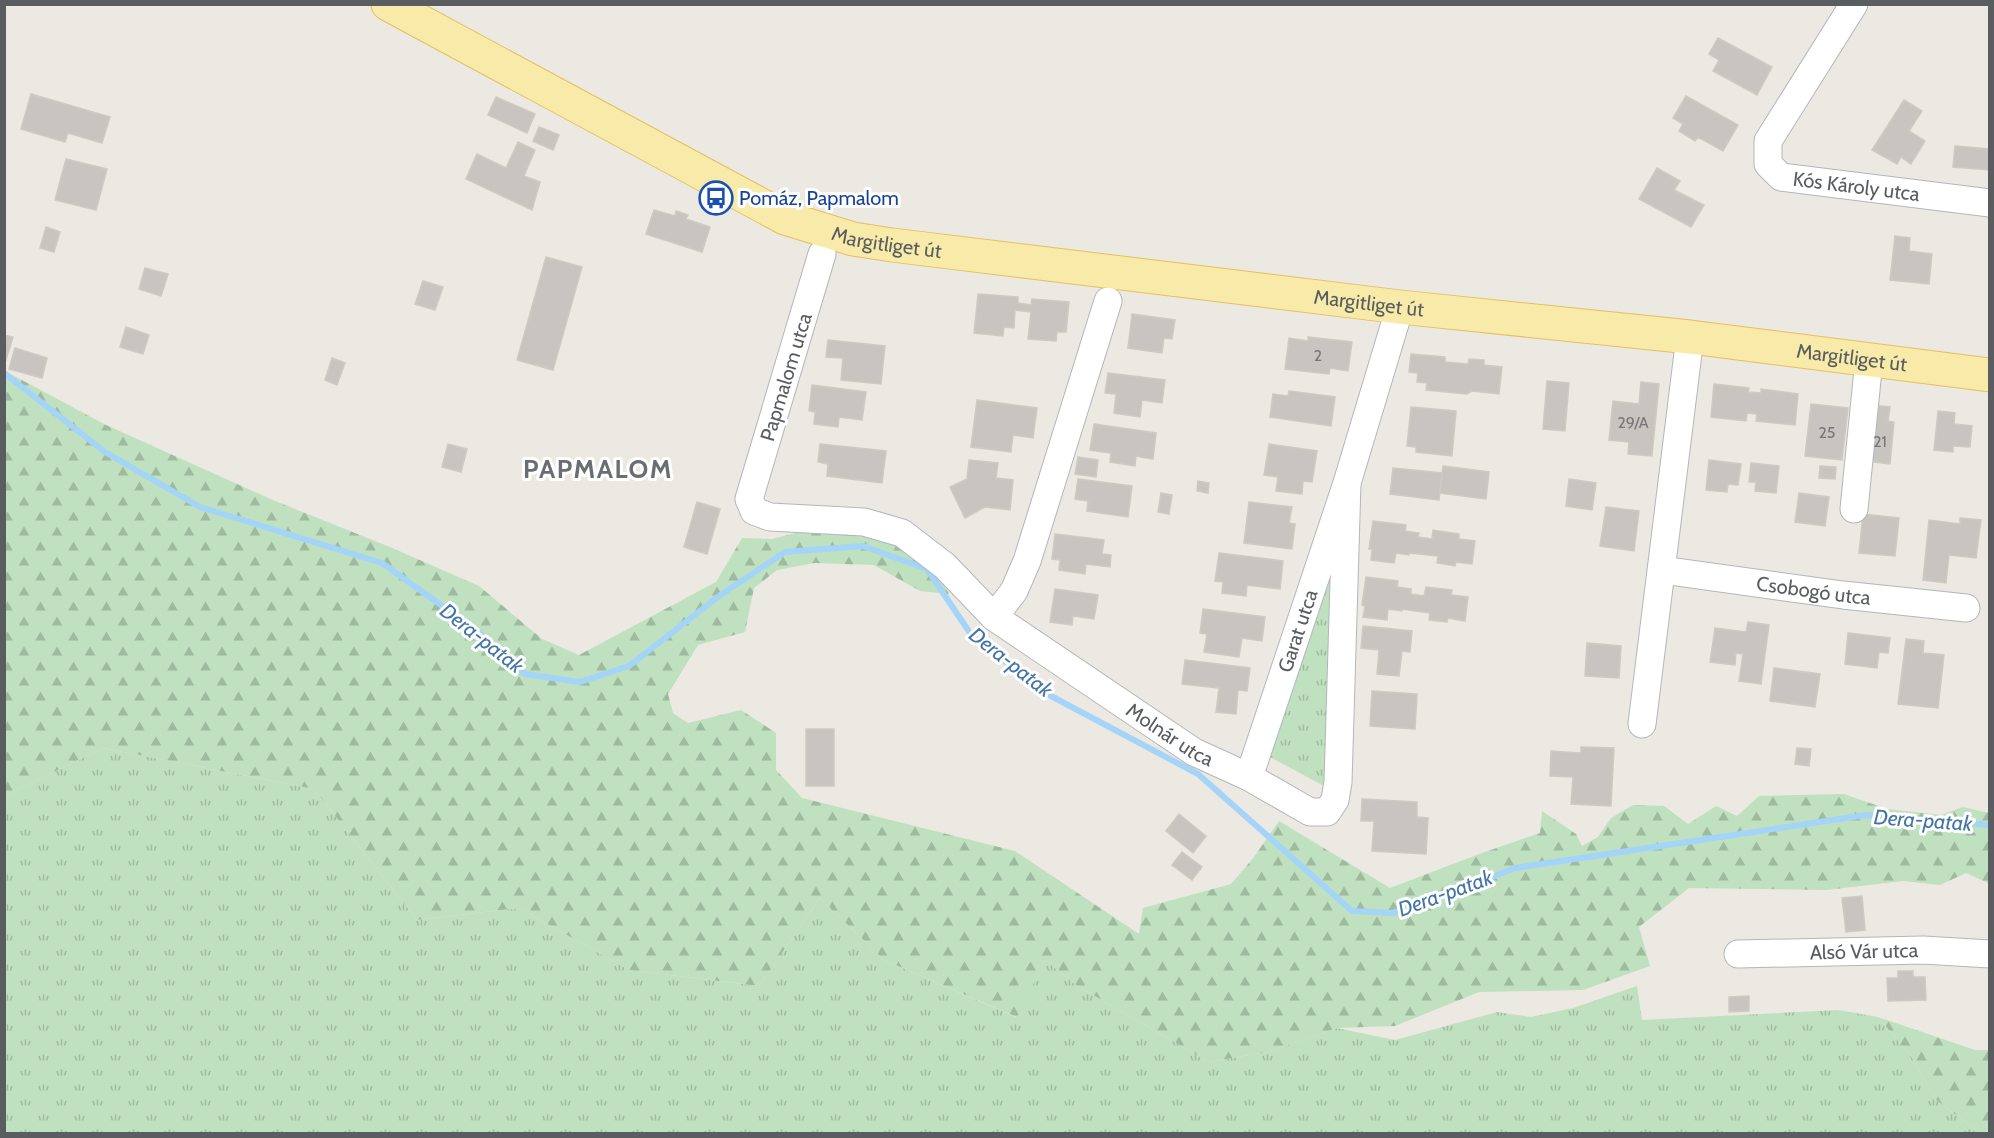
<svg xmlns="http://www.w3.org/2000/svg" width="1994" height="1138" font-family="Cabin,sans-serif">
  <defs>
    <pattern id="grass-tufts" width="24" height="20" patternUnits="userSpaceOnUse" patternTransform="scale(1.5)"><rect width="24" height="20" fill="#bfe1bf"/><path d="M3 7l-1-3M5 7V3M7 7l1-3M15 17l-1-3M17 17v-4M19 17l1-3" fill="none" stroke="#9eba9f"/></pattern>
    <pattern id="forest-firs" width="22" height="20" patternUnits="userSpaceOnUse" patternTransform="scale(1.5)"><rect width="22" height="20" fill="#bfe1bf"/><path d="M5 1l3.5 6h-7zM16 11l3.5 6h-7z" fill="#9eba9f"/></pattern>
  </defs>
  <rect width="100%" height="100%" fill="#ebe9e1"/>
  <path fill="url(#grass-tufts)" d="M1337 539 1330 779 1324 786 1270 757Z
    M103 748 314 789 417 920 519 908 629 970 759 986 820 898 884 960 1016 1017 1045 960 1076 985 1209 1062 1267 1052 1337 1028 1395 1040 1497 1012 1531 1017 1573 1008 1637 986 1642 1020 1838 1010 1878 1017 1911 1056 1935 1099 1980 1133 1990 1131 1989 1134H5V796Z"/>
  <path fill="url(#forest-firs)" d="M5 371 106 425 275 501 390 547 479 586 542 639 579 655 716 582 742 538 772 539 807 530 851 532 905 543 935 569 949 594 920 591 874 565 814 563 777 570 754 588 745 632 698 645 668 694 673 713 688 723 741 710 776 733V770L802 798 1015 851 1139 934 1143 908 1231 884 1254 857 1279 821 1390 888 1482 853 1540 833 1542 811 1576 834 1582 846 1598 837 1611 818 1633 805 1664 806 1688 824 1716 806 1737 816 1759 796 1844 794 1887 809 1941 815 1963 807 1989 813 1990 884 1966 873 1940 885 1903 881 1827 890 1689 888 1639 927 1650 966 1583 990 1479 992 1395 1026 1337 1028 1267 1052 1209 1062 1076 985 1045 960 1017 1017 884 960 820 898 759 986 629 970 519 908 417 920 314 789 103 748 5 796Z
    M1878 1017 1975 1050H1989V1131L1980 1133 1935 1099 1911 1056Z"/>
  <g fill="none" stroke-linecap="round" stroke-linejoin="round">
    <path stroke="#a4d4f8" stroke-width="6" d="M4 373 105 452 200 507 382 563 476 630 525 674 580 682 629 666 719 596 785 552 863 546 927 569 972 636 1051 696 1198 774 1352 911 1392 913 1424 904 1515 868 1866 815 1990 825"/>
  </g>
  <path fill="#c8c5c0" stroke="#cfcac0" stroke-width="1.5" d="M1718 38 1772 67 1757 95 1713 71 1719 60 1709 54Z
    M31 94 110 117 102 143 68 133 65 142 21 129Z
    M1686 96 1738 125 1723 151 1698 137 1695 141 1679 131 1683 124 1673 118Z
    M496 97 535 114 527 133 488 115Z
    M1904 100 1922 111 1909 131 1925 141 1911 164 1901 157 1897 164 1872 150Z
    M539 127 559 135 553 150 533 141Z
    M518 142 535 150 524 176 540 182 532 210 466 179 477 154 506 168Z
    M1955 146 1990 149V170L1953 167Z
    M66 159 107 169 96 210 55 200Z
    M1657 168 1680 181 1674 190 1704 205 1691 227 1639 199Z
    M654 210 675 216 676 211 688 215 686 219 710 227 702 252 646 234Z
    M46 227 60 232 54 252 40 248Z
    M1895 236 1910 238 1909 251 1932 254 1929 284 1890 280Z
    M546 257 582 267 553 370 517 360Z
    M145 268 168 274 161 296 139 289Z
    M423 281 443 287 435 310 415 304Z
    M978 294 1018 297V303L1031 305 1032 299 1069 302 1066 332H1057L1056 341 1028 339 1031 312 1015 310 1014 328 1004 327 1003 336 974 333Z
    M1132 314 1175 320 1172 339 1164 338 1162 353 1128 348Z
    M126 327 149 335 143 354 120 347Z
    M4 335 13 337 6 360 4 359Z
    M1308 337 1352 342 1348 371 1330 368 1329 374 1285 369 1289 338 1308 341Z
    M828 340 885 346 881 384 841 380 843 358 826 357Z
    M15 348 47 358 42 378 9 369Z
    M1411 354 1445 357V362L1468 364 1469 359 1484 360V365L1502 367 1499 394 1472 391 1467 394 1426 390 1427 383 1417 382 1418 373 1409 372Z
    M332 358 345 363 337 385 325 380Z
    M1108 373 1165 380 1162 403 1142 400 1140 417 1114 413 1116 394 1105 393Z
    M1547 381 1569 383 1565 431 1543 429Z
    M1641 382 1659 384 1652 456 1628 454 1629 442 1609 440 1613 401 1639 404Z
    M1714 384 1749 388 1748 392 1761 393V389L1798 394 1795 425 1756 421 1757 414 1747 413 1746 421 1711 417Z
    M812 385 866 392 862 420 839 417 838 427 814 424 815 412 809 411Z
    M1289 391 1335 397 1331 426 1270 417 1273 394 1288 396Z
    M977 400 1037 408 1033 438 1013 435 1011 452 971 447Z
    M1811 404 1848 408 1842 460 1805 456Z
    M1871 405 1890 407 1888 421 1894 422 1890 464 1866 461Z
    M1411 407 1456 411 1452 456 1416 452V447L1407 446Z
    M1938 411 1955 413 1954 424 1972 426 1970 447 1953 446V452L1934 450Z
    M1094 424 1156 433 1153 459 1136 456 1135 466 1110 462 1111 453 1090 450Z
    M448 444 467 449 461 472 442 467Z
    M820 444 886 451 882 483 827 476 828 464 818 462Z
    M1269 444 1317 451 1312 482 1303 481 1302 494 1276 491 1278 477 1264 475Z
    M1078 457 1098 460 1096 477 1075 474Z
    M969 460 998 463 996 478 1013 480 1010 510 985 507 965 518 950 487 967 479Z
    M1709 460 1741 464 1738 485 1728 484 1727 492 1706 490Z
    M1751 463 1779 466 1776 493 1755 491 1756 482H1749Z
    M1443 466 1489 472 1486 499 1440 493Z
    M1820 466 1836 467 1835 479 1819 478Z
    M1393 468 1442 473 1439 500 1390 494Z
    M1078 479 1132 486 1128 517 1087 511 1088 501 1075 499Z
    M1569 479 1596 483 1592 510 1566 506Z
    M1198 481 1209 483 1208 493 1197 491Z
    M1161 493 1172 495 1169 514 1158 512Z
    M1799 493 1829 497 1825 526 1795 522Z
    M697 502 720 509 707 554 684 547Z
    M1249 502 1292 507 1289 523 1295 524 1292 549 1244 543Z
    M1606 507 1639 511 1634 551 1600 546Z
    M1863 514 1899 518 1895 556 1859 553Z
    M1960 518 1981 520 1976 558 1949 555 1946 583 1923 580 1929 520 1960 524Z
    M1373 521 1406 525 1405 531 1419 533 1418 537 1432 539 1433 530 1459 534V539L1475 541 1472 564 1456 562 1455 566 1437 563 1438 556 1409 553V555L1396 553 1394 563 1371 560 1372 549H1369Z
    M1055 534 1104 540 1102 554 1111 555 1110 567 1086 564 1085 574 1059 570 1060 560 1052 559Z
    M1219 553 1283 561 1280 589 1247 585 1246 596 1222 593 1223 582 1215 581Z
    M1366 577 1398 581 1397 587 1411 589V594L1424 596 1426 587 1452 590 1451 595 1468 597 1465 621 1448 618 1447 622 1429 620 1430 613 1402 609V611L1388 609 1387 620 1363 617 1365 606 1362 605Z
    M1055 589 1098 595 1094 619 1073 616 1072 625 1050 622Z
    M1203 609 1265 617 1262 641 1242 638 1239 657 1204 652 1207 634 1200 633Z
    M1748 622 1769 625 1761 684 1739 681 1743 654 1736 653 1735 665 1710 662 1715 628 1746 632Z
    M1363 626 1412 631 1410 652 1402 651 1399 676 1377 674 1379 650 1361 648Z
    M1848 633 1890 638 1888 653 1879 652 1877 668 1845 664Z
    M1906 639 1924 641 1923 653 1944 655 1938 708 1898 704Z
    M1587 643 1621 646 1619 678 1585 676Z
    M1185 660 1250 668 1247 691 1238 690 1236 714 1216 712 1219 688 1182 684Z
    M1774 668 1820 674 1815 707 1770 701Z
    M1372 691 1417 694 1415 729 1370 726Z
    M806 729H834V786H806Z
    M1581 747 1614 748 1611 806 1571 804 1573 777 1550 776 1551 751 1581 753Z
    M1797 748 1811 749 1809 766 1795 764Z
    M1362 799 1417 802V817L1428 818 1426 854 1372 851 1374 821H1361Z
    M1179 814 1206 836 1193 853 1166 831Z
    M1182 852 1202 867 1192 880 1172 865Z
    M1862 896 1865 930 1846 932 1842 898Z
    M1898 971H1913V977H1925L1926 1000 1888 1001 1887 978H1898Z
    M1749 996V1011L1729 1012V997Z"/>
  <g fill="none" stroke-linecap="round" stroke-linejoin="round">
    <defs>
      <g id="minor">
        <path id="s1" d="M1854 4 1768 141V164L1781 177 1990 203"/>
        <path id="s2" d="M822 254 749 499 754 511 770 517 864 522 902 533 945 566 994 617 1194 752 1249 777 1310 812H1327L1335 800 1338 782 1347 483"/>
        <path d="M1854 509 1869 360"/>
        <path id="s3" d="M1662 570 1843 595 1966 608"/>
        <path d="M994 617 1014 591 1027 561 1108 301"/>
        <path d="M1642 724 1690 337"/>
        <path id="s4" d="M1249 777 1347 483 1400 307"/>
        <path id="s5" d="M1738 954 1923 950 1990 954"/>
      </g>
      <g id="major">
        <path id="s6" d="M388 4 785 218 853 239 892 245 1400 307 1690 337 1990 375"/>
      </g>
    </defs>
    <use href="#minor" stroke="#b3b6ba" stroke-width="29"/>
    <use href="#major" stroke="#e5bf5f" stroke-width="35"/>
    <use href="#minor" stroke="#fff" stroke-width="27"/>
    <use href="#major" stroke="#f8eba9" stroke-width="33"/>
  </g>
  <defs>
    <symbol id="bus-ring" viewBox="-11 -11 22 22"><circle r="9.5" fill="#fff" stroke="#1a4fb4" stroke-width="1.5"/><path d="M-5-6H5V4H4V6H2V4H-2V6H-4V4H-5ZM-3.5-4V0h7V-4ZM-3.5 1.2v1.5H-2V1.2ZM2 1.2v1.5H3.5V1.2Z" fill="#1a4fb4"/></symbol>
  </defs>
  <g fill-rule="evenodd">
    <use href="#bus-ring" x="697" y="179" width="38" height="38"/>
  </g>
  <g text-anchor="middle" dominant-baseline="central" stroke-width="6" stroke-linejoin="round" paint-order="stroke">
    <g font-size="16" fill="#757778">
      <text x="1318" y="355">2</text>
      <text x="1633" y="422">29/A</text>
      <text x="1827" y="432">25</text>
      <text x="1880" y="441">21</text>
    </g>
    <g font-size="20" fill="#595d60" stroke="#fff">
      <text stroke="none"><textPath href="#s1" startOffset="279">Kós Károly utca</textPath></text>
      <text stroke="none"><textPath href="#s6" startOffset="556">Margitliget út</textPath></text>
      <text stroke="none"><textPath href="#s6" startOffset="1042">Margitliget út</textPath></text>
      <text stroke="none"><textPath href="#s6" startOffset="1528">Margitliget út</textPath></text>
      <text transform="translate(786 377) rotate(-73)">Papmalom utca</text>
      <text stroke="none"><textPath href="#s3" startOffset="153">Csobogó utca</textPath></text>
      <text stroke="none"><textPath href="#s4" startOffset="154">Garat utca</textPath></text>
      <text stroke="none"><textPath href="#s2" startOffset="756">Molnár utca</textPath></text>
      <text stroke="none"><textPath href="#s5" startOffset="126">Alsó Vár utca</textPath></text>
    </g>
    <g font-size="20" fill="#164399" stroke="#fff" text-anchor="start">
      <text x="739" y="198">Pomáz, Papmalom</text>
    </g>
    <g font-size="21" font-style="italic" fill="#4475a7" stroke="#fff">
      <text transform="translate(482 638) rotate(38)">Dera-patak</text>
      <text transform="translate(1011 662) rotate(38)">Dera-patak</text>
      <text transform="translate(1923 820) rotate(4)">Dera-patak</text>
      <text transform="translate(1445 893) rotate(-20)">Dera-patak</text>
    </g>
    <g font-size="26" font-weight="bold" letter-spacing="1.5" fill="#6a6e72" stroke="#fff">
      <text x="598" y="469">PAPMALOM</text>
    </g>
  </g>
  <rect width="1994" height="1138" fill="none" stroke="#595d60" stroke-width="12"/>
</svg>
